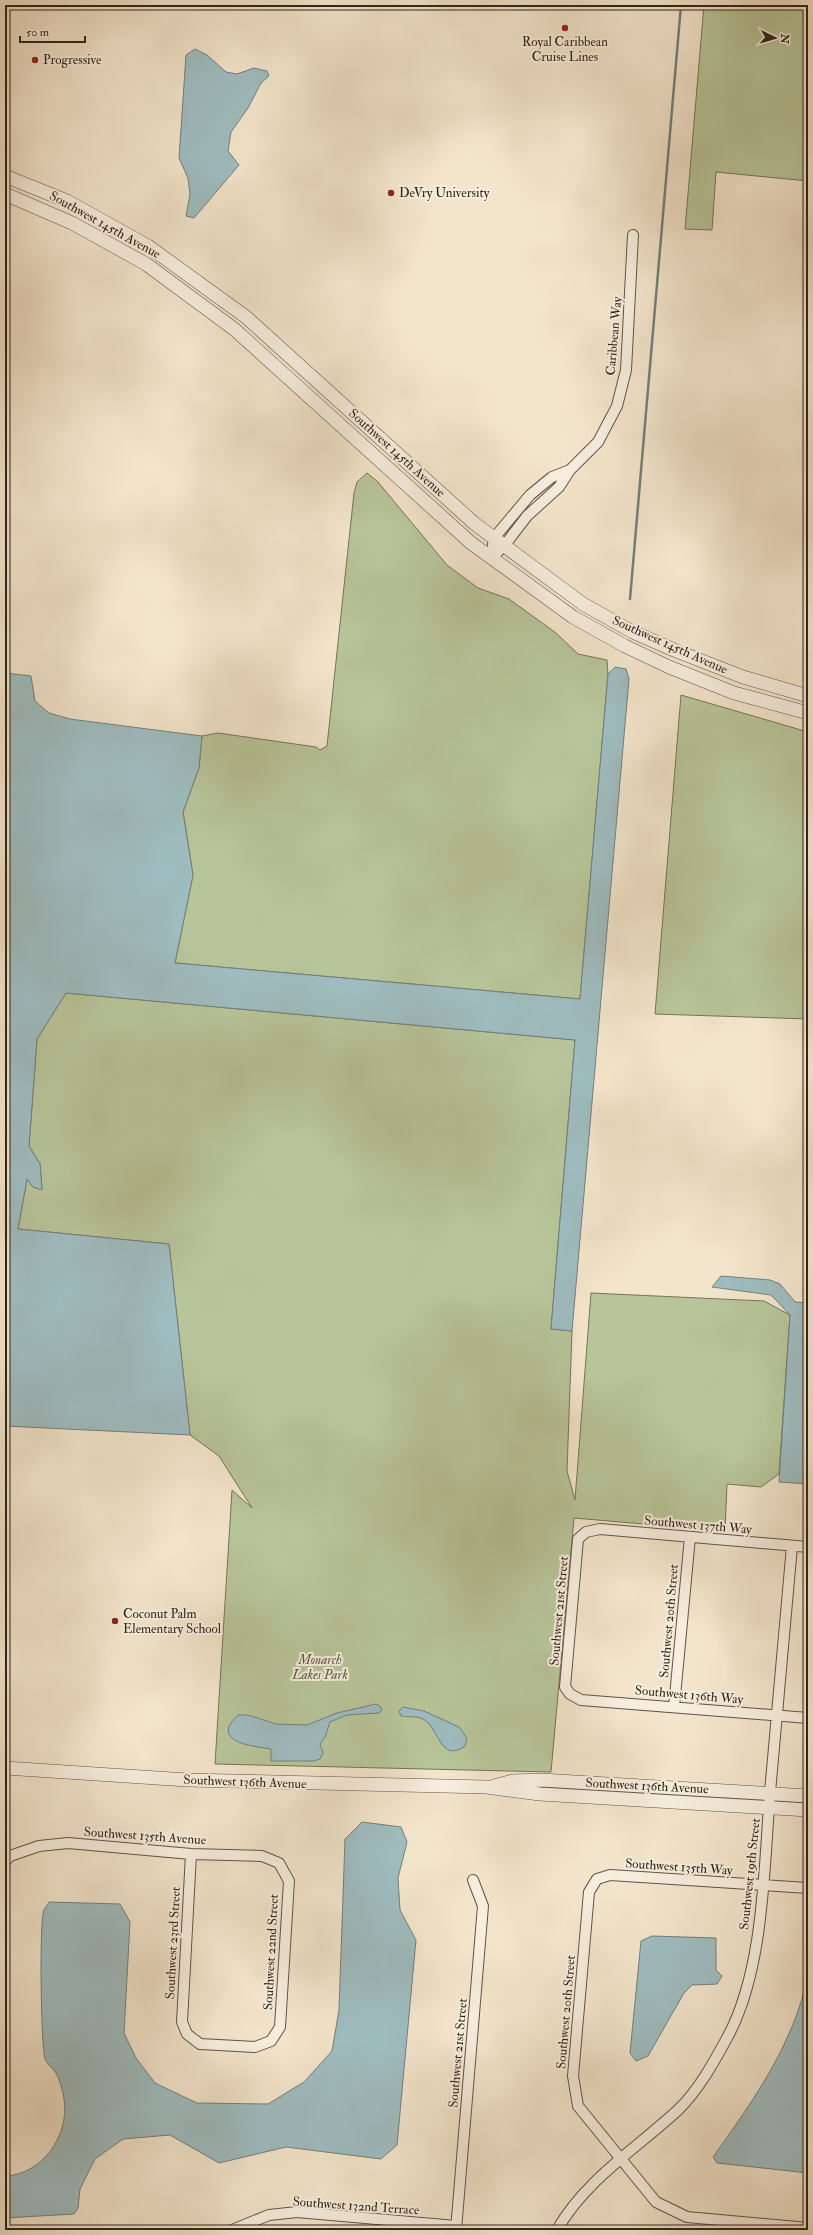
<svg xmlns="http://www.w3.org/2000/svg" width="813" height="2235" font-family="'IM FELL Double Pica',serif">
  <rect width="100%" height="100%" fill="#f3e5cc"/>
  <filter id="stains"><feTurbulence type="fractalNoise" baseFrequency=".005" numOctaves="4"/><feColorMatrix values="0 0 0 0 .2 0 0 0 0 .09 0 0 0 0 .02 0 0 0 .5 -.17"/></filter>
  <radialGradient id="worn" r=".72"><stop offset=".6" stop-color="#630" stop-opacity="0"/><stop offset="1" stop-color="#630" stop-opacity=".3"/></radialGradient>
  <path fill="#b8c59a" stroke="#74745a" d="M704 5H808V181L716 172 712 230 685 229Z
    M367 473 378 482 447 565 478 588 509 599 556 633 578 654 607 660 608 674 580 999 175 963 193 875 183 812 199 768 202 736 218 733 316 747 320 750 327 746 354 493 357 482Z
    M681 695 808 732V1019L655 1014Z
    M66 993 575 1040 551 1329 572 1331 567 1471 575 1500 591 1293 764 1301 790 1315 779 1474 761 1487 727 1484 725 1531 574 1518 551 1772 215 1764 232 1490 252 1508 219 1456 190 1435 169 1244 18 1229 27 1179 33 1187 42 1189 40 1164 29 1146 37 1039Z"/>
  <path fill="#9fbdc1" stroke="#73807e" d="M195 49 207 55 226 72 237 74 254 68 267 71 269 76 261 83 248 108 231 132 228 151 239 165 194 218 186 216 190 194 188 178 179 158 186 55Z
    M615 667 626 669 629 679 572 1331 551 1329 575 1040 66 993 37 1039 29 1146 40 1164 42 1190 33 1187 27 1179 18 1229 169 1244 190 1435 5 1426V673L31 676 35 701 49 713 70 719 202 736 199 768 183 812 193 875 175 963 580 999 608 674Z
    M721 1276 770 1280 780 1284 795 1302 808 1303V1484L779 1482 790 1315 771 1295 712 1287Z
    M376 1704 380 1706 382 1710 379 1713 347 1715 330 1722 325 1737 320 1744 323 1753 320 1759 314 1761H271V1749C252 1746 209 1742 238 1715H248L276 1724 307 1725 337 1713Z
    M403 1707 424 1711 459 1727 467 1738 465 1746C440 1764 439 1727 423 1719 418 1716 408 1717 401 1716L399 1711Z
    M362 1822 401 1827 407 1842 398 1878 400 1910 416 1940 397 2145 381 2159 286 2147 219 2163 170 2135 123 2139 95 2159 80 2189 78 2208 74 2214 5 2218V2176C42 2175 70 2135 64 2099 63 2092 60 2080 56 2073 53 2068 47 2064 45 2059 41 2047 39 1920 44 1910 45 1907 48 1905 49 1902L120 1904 130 1922 124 2033 136 2058 155 2083 197 2103 268 2104 304 2082 332 2051 339 2010 345 1839Z
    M652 1936 716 1938V1970L722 1976 717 1984 692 1985 684 1993 648 2056 636 2061 630 2053 641 1941Z
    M808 1975V2173L717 2163 713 2157C753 2101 794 2044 808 1975Z"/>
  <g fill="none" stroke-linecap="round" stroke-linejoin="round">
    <path stroke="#73807e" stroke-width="2.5" d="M630 599 681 5"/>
    <defs>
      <path id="minor" d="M491 558 504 546 527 516 559 487 570 470 598 442 617 406 626 370 633 235
        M491 558 494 538 530 495 552 477 570 470
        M808 1547 600 1529 586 1532 578 1539 565 1687 570 1694 581 1700 808 1718
        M674 1707 690 1537
        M5 1862 10 1856 39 1846 68 1843 191 1854 262 1856 279 1863 289 1881 280 2027 271 2041 255 2047 200 2044 187 2034 182 2022 191 1854
        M808 1888 610 1875 597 1879 589 1892 573 2076 578 2106 656 2202 687 2217 808 2228
        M232 2230 269 2215 297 2212 456 2226
        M456 2230 483 1906 473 1880
        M557 2230C585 2180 637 2148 678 2110 698 2091 714 2062 727 2038 764 1971 764 1868 770 1792 777 1710 785 1628 792 1546"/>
      <path id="tertiary" d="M5 176 67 201 148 246 246 317 475 524 583 604 633 632 674 650 743 677 808 696
        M5 194 72 223 146 264 234 329 471 543 573 617 625 646 669 667 734 693 808 713
        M5 1768 187 1780 486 1787 540 1794 808 1810
        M494 1786 513 1781 541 1780 808 1796"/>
    </defs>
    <use href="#minor" stroke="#615446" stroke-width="12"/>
    <use href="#tertiary" stroke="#615446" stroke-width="14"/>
    <use href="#minor" stroke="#f7eede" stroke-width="10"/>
    <use href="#tertiary" stroke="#f7eede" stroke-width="13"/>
  </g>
  <g fill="#8f2418" stroke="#f7eede" stroke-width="1.5">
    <circle cx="565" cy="28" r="4"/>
    <circle cx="35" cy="60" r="4"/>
    <circle cx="391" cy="193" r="4"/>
    <circle cx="115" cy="1621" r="4"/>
  </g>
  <g text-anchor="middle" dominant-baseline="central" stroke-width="4" stroke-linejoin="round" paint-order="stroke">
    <g font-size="13" fill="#302419" stroke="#f7eede" text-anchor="start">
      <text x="565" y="42" text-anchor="middle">Royal Caribbean<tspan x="565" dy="15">Cruise Lines</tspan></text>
      <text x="43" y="60">Progressive</text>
      <text x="399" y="193">DeVry University</text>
      <text x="123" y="1614">Coconut Palm<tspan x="123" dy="15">Elementary School</tspan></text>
    </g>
    <g font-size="13" fill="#302419" stroke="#f7eede">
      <text transform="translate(105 225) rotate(29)">Southwest 145th Avenue</text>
      <text transform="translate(614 336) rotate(-85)">Caribbean Way</text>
      <text transform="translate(397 453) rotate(42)">Southwest 145th Avenue</text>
      <text transform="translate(670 645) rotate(24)">Southwest 145th Avenue</text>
      <text transform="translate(698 1525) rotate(5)">Southwest 137th Way</text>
      <text transform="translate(559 1611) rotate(-85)">Southwest 21st Street</text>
      <text transform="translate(669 1621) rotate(-85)">Southwest 20th Street</text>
      <text transform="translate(689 1695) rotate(5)">Southwest 136th Way</text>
      <text transform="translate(245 1782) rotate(2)">Southwest 136th Avenue</text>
      <text transform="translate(647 1786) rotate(3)">Southwest 136th Avenue</text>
      <text transform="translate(145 1836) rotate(4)">Southwest 135th Avenue</text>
      <text transform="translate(679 1867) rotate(4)">Southwest 135th Way</text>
      <text transform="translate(750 1874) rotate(-84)">Southwest 19th Street</text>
      <text transform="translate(173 1943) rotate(-87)">Southwest 23rd Street</text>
      <text transform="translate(271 1952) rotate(-87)">Southwest 22nd Street</text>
      <text transform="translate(566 2012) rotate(-85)">Southwest 20th Street</text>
      <text transform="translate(458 2053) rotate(-85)">Southwest 21st Street</text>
      <text transform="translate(356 2206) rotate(4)">Southwest 132nd Terrace</text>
    </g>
    <g font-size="13" font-style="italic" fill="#595440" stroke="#f7eede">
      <text x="320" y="1660">Monarch<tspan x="320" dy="15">Lakes Park</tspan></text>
    </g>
  </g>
  <rect width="813" height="2235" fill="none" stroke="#f3e5cc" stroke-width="20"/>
  <rect x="6" y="6" width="801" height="2223" fill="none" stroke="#302419" stroke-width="2"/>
  <rect x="10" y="10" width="793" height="2215" fill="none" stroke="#302419"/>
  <g transform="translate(775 38) rotate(95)" stroke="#f7eede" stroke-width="3" paint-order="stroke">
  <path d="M0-3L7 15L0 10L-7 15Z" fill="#302419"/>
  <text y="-6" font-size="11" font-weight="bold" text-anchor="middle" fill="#302419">N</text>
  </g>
  <path d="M20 36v6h65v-6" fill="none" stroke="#302419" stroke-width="2"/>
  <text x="26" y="36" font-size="12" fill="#302419" stroke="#f7eede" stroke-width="3" paint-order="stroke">50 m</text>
  <rect width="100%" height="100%" filter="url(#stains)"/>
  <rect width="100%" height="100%" fill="url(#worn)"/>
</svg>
